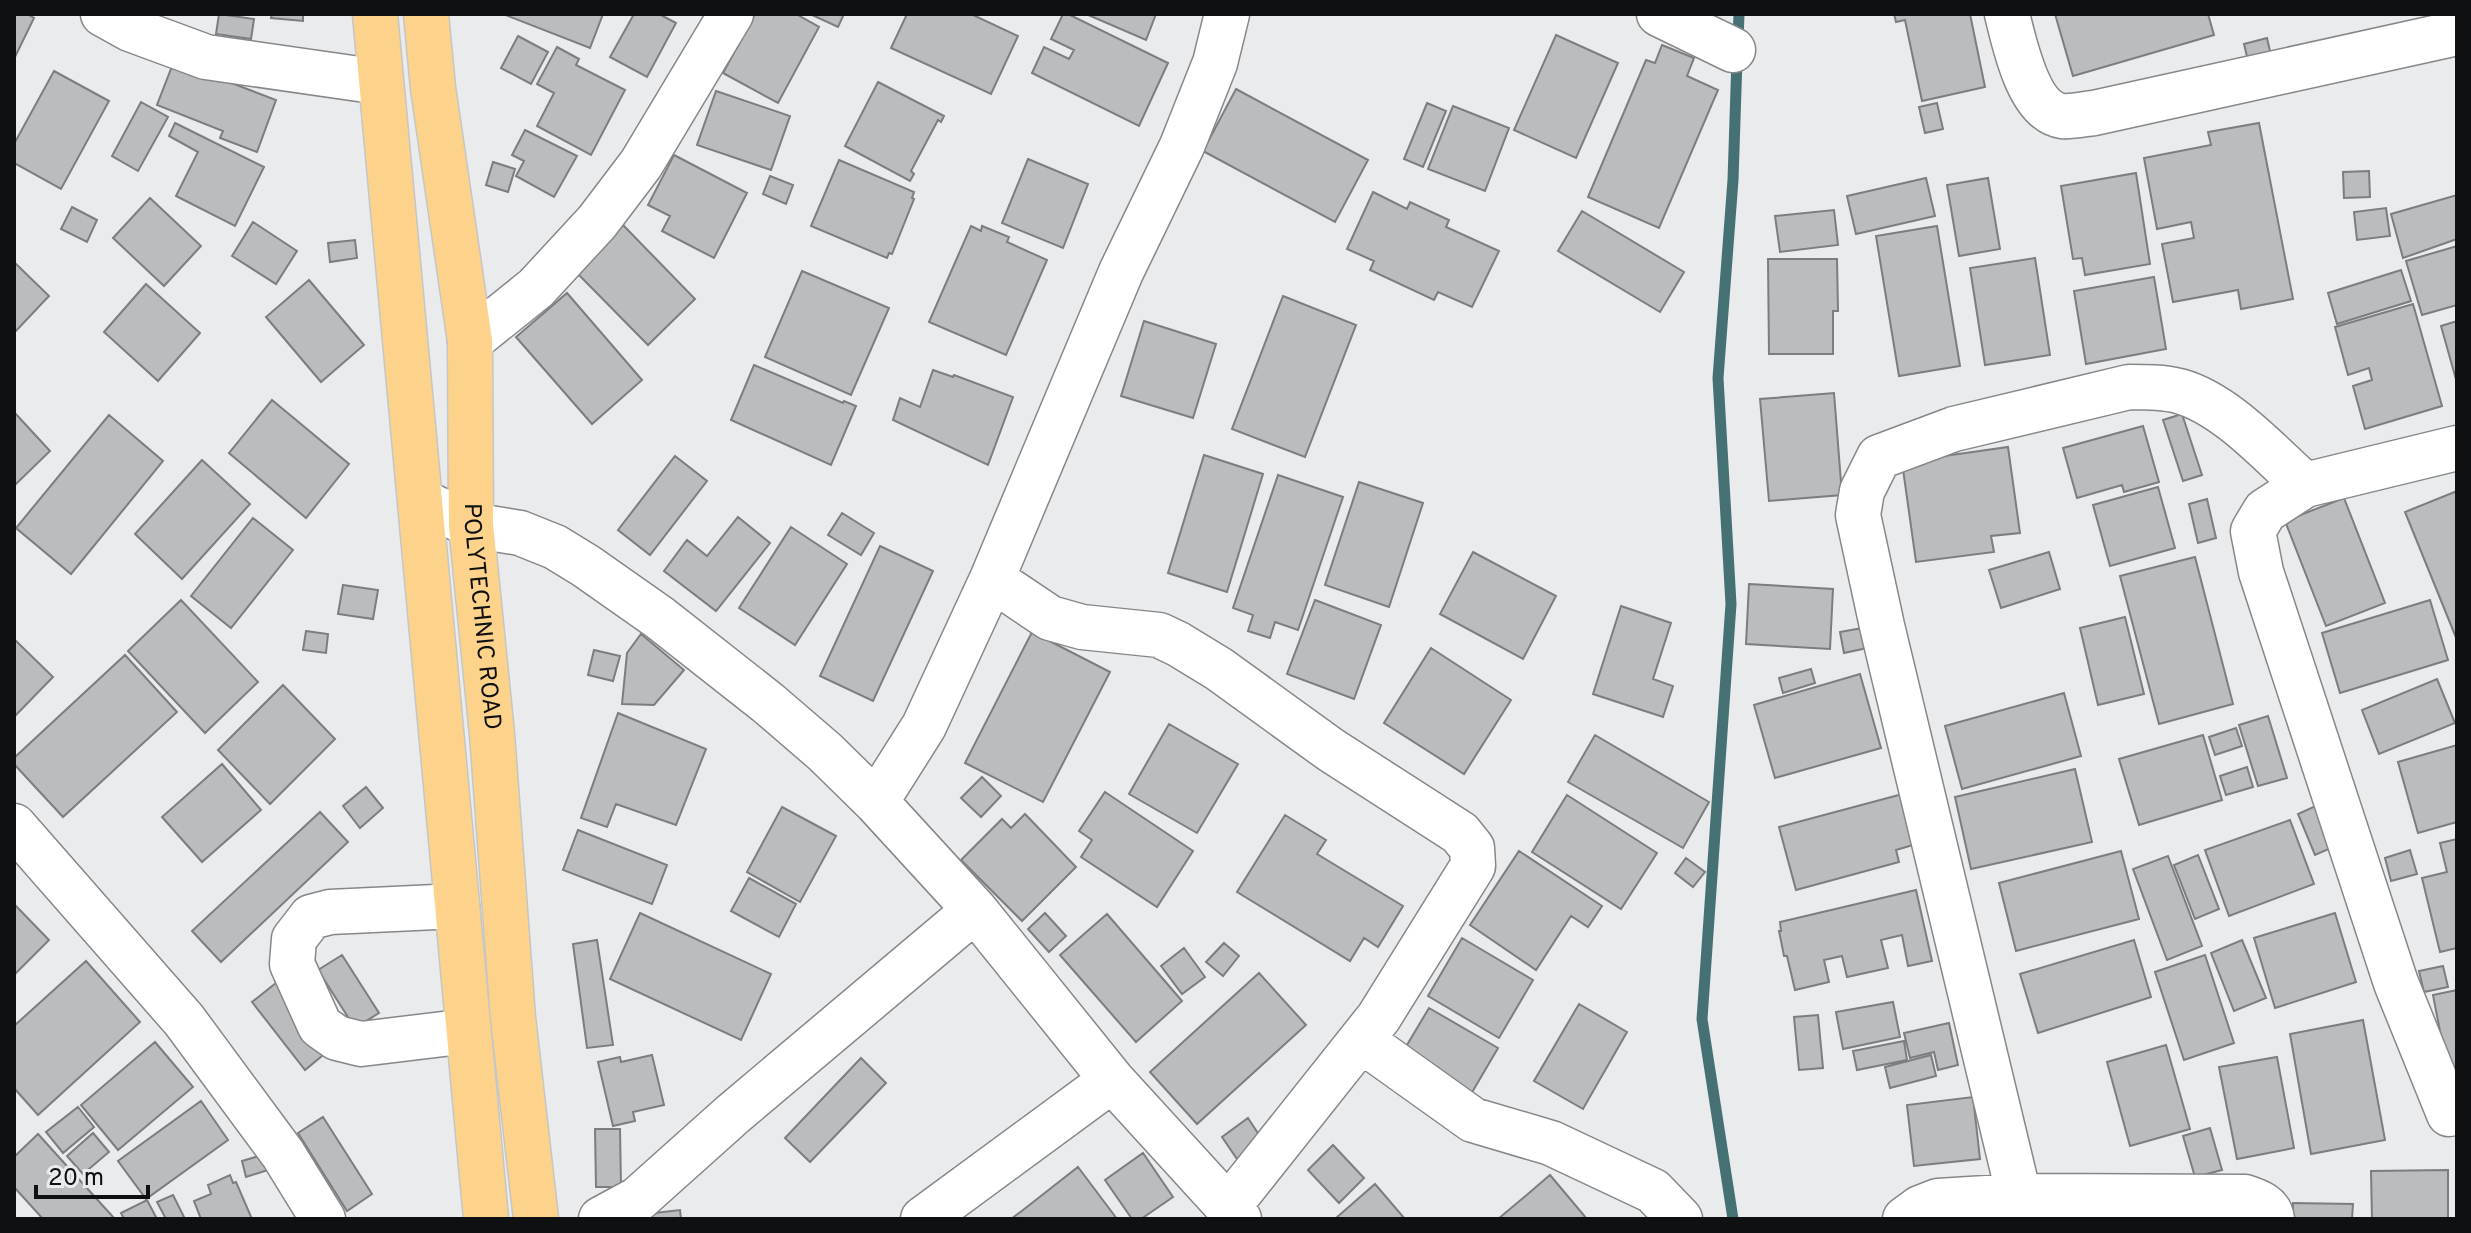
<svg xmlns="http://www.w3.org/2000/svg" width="2471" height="1233" font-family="Overpass,sans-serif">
  <rect width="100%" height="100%" fill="#e9ebed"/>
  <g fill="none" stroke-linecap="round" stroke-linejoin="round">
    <path stroke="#457175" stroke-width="11" d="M1738 41 1739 14
      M1733 1219 1702 1019 1731 604 1718 378 1733 180 1737 59"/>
  </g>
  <path fill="#babcbe" stroke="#7c7d80" stroke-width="2" d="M14 14H27L34 18 14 59Z
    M219 14 254 19 251 39 216 34Z
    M272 14H303V21L271 18Z
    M503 14H603L590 48Z
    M634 14H659L676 23 647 77 610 57Z
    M755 14H796L819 27 778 103 723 73Z
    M810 14H844L838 27Z
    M907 14H971L1018 36 991 94 891 48Z
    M1063 14H1068L1168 63 1139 126 1032 73 1044 47 1069 59 1074 50 1051 39Z
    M1086 14H1156L1146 40Z
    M1894 14H1970L1985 87 1922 101 1905 20 1896 22Z
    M2055 14H2208L2214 35 2073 76Z
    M1556 35 1618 63 1576 158 1514 130Z
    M518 36 548 52 531 84 501 68Z
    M2267 38 2272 60 2249 65 2244 44Z
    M1662 45 1694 58 1687 76 1718 90 1659 228 1588 197 1646 60 1655 63Z
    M557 47 579 59 576 65 625 90 591 155 537 126 554 93 537 84Z
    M174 61 276 100 257 152 220 138 223 131 157 105Z
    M54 71 109 101 61 189 14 163V144Z
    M878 82 944 116 941 122 938 120 911 171 914 174 910 181 845 146Z
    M1236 89 1368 160 1335 222 1203 151Z
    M716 91 790 116 771 170 697 145Z
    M141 102 168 117 138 171 112 156Z
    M1427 103 1446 111 1423 167 1404 159Z
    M1937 103 1943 129 1925 133 1919 107Z
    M1453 106 1509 128 1485 191 1428 169Z
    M175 123 264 167 235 226 176 196 198 152 169 136Z
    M2259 123 2293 299 2241 309 2238 290 2173 302 2162 244 2194 238 2191 222 2157 229 2144 158 2211 145 2208 132Z
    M525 130 577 156 554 197 516 176 524 161 512 155Z
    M674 155 747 193 714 258 662 231 670 216 648 205Z
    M1028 159 1088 184 1063 248 1002 223Z
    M839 160 914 192 912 198 914 199 892 254 889 253 887 258 811 226Z
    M493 162 515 169 508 192 486 185Z
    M2369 171 2370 197 2344 198 2343 172Z
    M2136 173 2150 264 2085 275 2082 258 2073 259 2061 186Z
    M770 176 793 185 786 204 763 194Z
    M1926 178 1935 216 1856 234 1847 196Z
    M1988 178 2000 249 1959 256 1947 185Z
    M1373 192 1407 209 1410 202 1449 220 1446 227 1499 251 1472 307 1438 292 1434 300 1370 270 1374 261 1347 249Z
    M2457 195V239L2403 258 2391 214Z
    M150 198 201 246 164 286 113 238Z
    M72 207 97 220 87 242 61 229Z
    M2386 208 2390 236 2357 240 2354 212Z
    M1834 210 1838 245 1780 252 1775 216Z
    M1582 211 1684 272 1660 312 1558 251Z
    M253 222 297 251 276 284 232 256Z
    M623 225 695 299 648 345 576 272Z
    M971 226 981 231 982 226 1009 237 1007 242 1047 260 1006 355 929 322Z
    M1937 226 1960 366 1899 376 1876 236Z
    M355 240 357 258 330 262 328 243Z
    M2457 246V305L2422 315 2406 261Z
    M2035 258 2050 355 1985 365 1970 268Z
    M1768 259H1837L1838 311H1833V354H1769Z
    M14 262 49 296 14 333Z
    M2401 270 2411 301 2337 324 2328 293Z
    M802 271 889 308 851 395 765 357Z
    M2154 277 2166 349 2086 364 2074 291Z
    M309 280 364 345 321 382 266 317Z
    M146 284 200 333 158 381 104 332Z
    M567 293 642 380 592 424 516 337Z
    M1283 296 1356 325 1305 457 1232 429Z
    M2413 304 2442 406 2365 429 2353 386 2372 380 2369 368 2348 375 2335 327Z
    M1144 321 1216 344 1193 418 1121 396Z
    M2457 321V383L2441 326Z
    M754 365 843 403 844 401 856 406 831 465 731 420Z
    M933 370 953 377 954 375 1013 397 988 465 893 420 900 398 920 407Z
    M1834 393 1842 495 1769 501 1760 399Z
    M272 400 349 464 306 518 229 453Z
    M14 412 50 451 14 486Z
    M2182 414 2202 475 2183 481 2163 420Z
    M109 415 163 461 71 574 16 528Z
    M2143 426 2159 482 2124 492 2122 485 2077 498 2063 448Z
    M2008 447 2020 533 1991 536 1994 552 1916 562 1902 462Z
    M1204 455 1263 474 1227 592 1168 573Z
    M675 456 707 481 650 555 618 530Z
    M202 460 250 504 182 579 135 534Z
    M1278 475 1343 497 1298 630 1275 622 1270 638 1248 631 1253 615 1233 608Z
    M1359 482 1423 503 1389 607 1325 585Z
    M2158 487 2175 548 2110 566 2093 505Z
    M2457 491V640L2405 512Z
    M2344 498 2385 603 2326 626 2285 521Z
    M2207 499 2216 538 2198 543 2189 504Z
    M842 513 874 533 861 555 828 535Z
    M738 517 770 543 716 611 664 571 687 540 707 556Z
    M253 518 293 550 231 628 191 596Z
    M791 527 847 564 795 645 739 608Z
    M880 546 933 571 873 701 820 676Z
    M1473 552 1556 596 1523 659 1440 614Z
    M2049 552 2060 589 2001 608 1989 570Z
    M2195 557 2233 704 2159 724 2120 576Z
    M1749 584 1833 589 1830 649 1746 644Z
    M343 585 378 590 373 619 338 614Z
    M181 600 258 682 205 733 128 651Z
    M1315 600 1381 625 1354 699 1287 674Z
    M2430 600 2448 660 2340 693 2322 633Z
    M1621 606 1671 623 1653 679 1673 686 1663 717 1593 694Z
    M2125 617 2144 694 2098 705 2080 628Z
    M1868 627 1872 647 1844 653 1840 632Z
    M306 631 328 634 326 653 303 650Z
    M1032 632 1110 672 1043 802 965 763Z
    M641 634 684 670 654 705 622 704 627 653Z
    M14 639 53 677 14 717Z
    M1431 648 1511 700 1464 774 1384 723Z
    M594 650 620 656 613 681 588 675Z
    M125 655 177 712 63 817 14 764V758Z
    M1811 669 1815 683 1783 693 1779 678Z
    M1860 674 1881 748 1775 778 1754 705Z
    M2437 679 2455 723 2379 754 2362 710Z
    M283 685 335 739 270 804 218 750Z
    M2064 693 2081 756 1962 789 1945 726Z
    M618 713 706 749 676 825 616 804 607 827 581 818Z
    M2268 716 2287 778 2258 786 2239 725Z
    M1169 724 1238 764 1197 833 1129 794Z
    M2236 728 2242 746 2215 755 2209 737Z
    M1595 735 1709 802 1683 848 1568 782Z
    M2203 735 2222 800 2139 825 2119 759Z
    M2457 745V822L2418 833 2398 762Z
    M222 764 261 810 202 862 162 817Z
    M2247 767 2253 787 2226 795 2220 776Z
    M2075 769 2092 842 1971 869 1955 797Z
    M982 777 1001 796 981 817 961 798Z
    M366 787 383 808 360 828 343 806Z
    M1105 792 1193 851 1157 907 1081 857 1092 840 1079 831Z
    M1910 792 1923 842 1896 850 1899 862 1796 890 1779 827Z
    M1567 795 1657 853 1621 909 1532 852Z
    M2320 804 2338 845 2315 855 2298 814Z
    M782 807 836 836 800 902 747 872Z
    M320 812 348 842 221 962 192 931Z
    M1025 814 1076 867 1022 921 961 860 1002 819 1011 828Z
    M1285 815 1326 840 1317 854 1403 906 1378 947 1364 938 1350 961 1237 892Z
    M2290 820 2314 884 2229 916 2205 850Z
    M578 830 667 865 652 904 563 870Z
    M2457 839V948L2440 952 2422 878 2447 872 2440 843Z
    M2410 850 2417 874 2391 881 2385 858Z
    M1519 851 1602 906 1588 927 1571 916 1536 970 1470 925Z
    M2121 851 2139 919 2016 951 1999 883Z
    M2198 855 2219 909 2195 919 2174 865Z
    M2168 856 2202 946 2167 960 2133 869Z
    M1686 858 1705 872 1693 887 1675 873Z
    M749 878 796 904 779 937 731 911Z
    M1916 890 1932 961 1908 966 1902 935 1881 940 1888 968 1847 977 1842 956 1824 960 1829 982 1795 990 1787 956H1784L1779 931H1781L1780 922Z
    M14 904 49 940 14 975Z
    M640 913 771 974 741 1040 610 979Z
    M1045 913 1066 936 1049 952 1028 929Z
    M2335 913 2356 982 2275 1008 2254 938Z
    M1107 914 1182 1001 1136 1042 1060 955Z
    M1462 938 1533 980 1499 1038 1428 996Z
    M597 940 613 1045 587 1048 573 944Z
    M2134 940 2151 997 2038 1033 2020 974Z
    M2242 940 2266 998 2234 1011 2211 953Z
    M1224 943 1239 956 1223 976 1206 962Z
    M1184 948 1205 977 1182 994 1161 966Z
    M342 955 379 1013 355 1028 318 970Z
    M2205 955 2234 1043 2184 1060 2155 972Z
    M86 961 140 1022 38 1115 14 1088V1026Z
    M2443 966 2448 987 2424 992 2419 971Z
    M1259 973 1306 1025 1197 1124 1150 1072Z
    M281 979 334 1046 305 1070 252 1002Z
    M2457 990V1071L2448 1073 2433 995Z
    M1893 1002 1900 1037 1843 1049 1836 1012Z
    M1579 1004 1627 1032 1583 1109 1534 1081Z
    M1429 1008 1498 1048 1467 1101 1398 1060Z
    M1818 1015 1823 1068 1799 1070 1794 1017Z
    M2363 1020 2385 1140 2311 1154 2290 1034Z
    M1949 1023 1958 1065 1938 1070 1934 1052 1910 1058 1904 1033Z
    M1904 1041 1907 1060 1857 1070 1853 1051Z
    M155 1042 193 1087 118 1150 81 1105Z
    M2166 1045 2190 1129 2130 1146 2107 1062Z
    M652 1055 664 1105 633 1112 635 1121 613 1126 598 1062 620 1057 621 1062Z
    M1931 1055 1936 1076 1890 1088 1885 1067Z
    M2277 1057 2294 1148 2237 1159 2219 1067Z
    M861 1058 886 1083 810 1162 785 1138Z
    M1973 1097 1980 1159 1914 1166 1907 1105Z
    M201 1101 228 1140 146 1199 118 1161Z
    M78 1107 94 1127 63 1153 46 1132Z
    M323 1117 372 1194 347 1211 298 1133Z
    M1248 1118 1263 1141 1237 1159 1222 1137Z
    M2210 1128 2222 1170 2195 1177 2183 1136Z
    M595 1129H620L621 1187H596Z
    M93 1133 109 1152 83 1174 67 1156Z
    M38 1134 104 1207 115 1219H43L14 1187V1157Z
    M1333 1145 1364 1178 1339 1203 1308 1170Z
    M1143 1153 1173 1197 1141 1219H1132L1105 1180Z
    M266 1154 271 1169 246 1177 242 1161Z
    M1078 1167 1117 1219H1011L1023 1210Z
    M2448 1170V1219H2372L2371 1171Z
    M230 1175 233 1183 236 1182 252 1219H201L194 1201 211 1194 208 1185Z
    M1550 1175 1587 1219H1498L1529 1193Z
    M1375 1184 1405 1219H1337L1336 1218Z
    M173 1195 185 1219H166L157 1202Z
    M147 1200 157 1219H124L121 1213Z
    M2293 1203 2353 1204 2352 1219H2293Z
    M680 1210 681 1219H637V1215Z"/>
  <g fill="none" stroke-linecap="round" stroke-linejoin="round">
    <defs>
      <path id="minor" d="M103 14 130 29 206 57 380 82
        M1659 14 1733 50
        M2007 14C2014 42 2028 111 2062 116 2072 117 2084 114 2094 113L2457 33
        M470 341 536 288 597 222 641 164 731 14
        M421 501 471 525 520 533 555 547 586 566 660 618 768 703 825 752 876 802 975 910 1112 1080 1239 1219
        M992 579 1050 618 1082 627 1159 635 1178 644 1219 669 1331 750 1460 833 1472 848 1473 866 1379 1017 1228 1207
        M876 802 924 726 992 579 1121 272 1182 146 1215 63 1227 14
        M14 826 184 1020 283 1154 323 1219
        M457 906 330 912 311 917 294 939 292 964 320 1026 337 1038 361 1044 468 1031
        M1361 1040 1473 1120 1551 1143 1653 1191 1680 1219
        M2449 1114 2396 983 2261 572 2253 531 2265 511 2305 485 2457 448
        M2019 1196 1882 626 1858 515 1862 491 1879 457 1954 429 2129 387C2146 387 2163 387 2179 391 2226 404 2269 453 2305 485
        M601 1219 638 1199 733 1114 975 910
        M923 1219 1112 1080
        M1905 1219 1920 1208 1938 1201 2019 1196 2245 1197C2257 1201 2270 1205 2272 1219"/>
      <g id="major">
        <path d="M375 14 486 1219"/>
        <path id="s1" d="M426 14 433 88 470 341 471 525 492 734 513 1018 536 1219"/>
      </g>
    </defs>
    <use href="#minor" stroke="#858789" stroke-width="47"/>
    <use href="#major" stroke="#c5c6c6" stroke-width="47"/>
    <use href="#minor" stroke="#fff" stroke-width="44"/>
    <use href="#major" stroke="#fdd38b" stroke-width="44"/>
  </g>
  <g text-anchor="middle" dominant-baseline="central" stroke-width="6" stroke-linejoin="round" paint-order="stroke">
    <g font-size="24" fill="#0f1011" stroke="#e9ebed">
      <text stroke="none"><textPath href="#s1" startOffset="606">POLYTECHNIC ROAD</textPath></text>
    </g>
  </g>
  <rect width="2471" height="1233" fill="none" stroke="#0f1011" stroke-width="32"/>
  <path d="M36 1185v12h112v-12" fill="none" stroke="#0f1011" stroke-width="4"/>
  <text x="48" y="1185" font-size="24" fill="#0f1011" stroke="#e9ebed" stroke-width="6" paint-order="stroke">20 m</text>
</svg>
